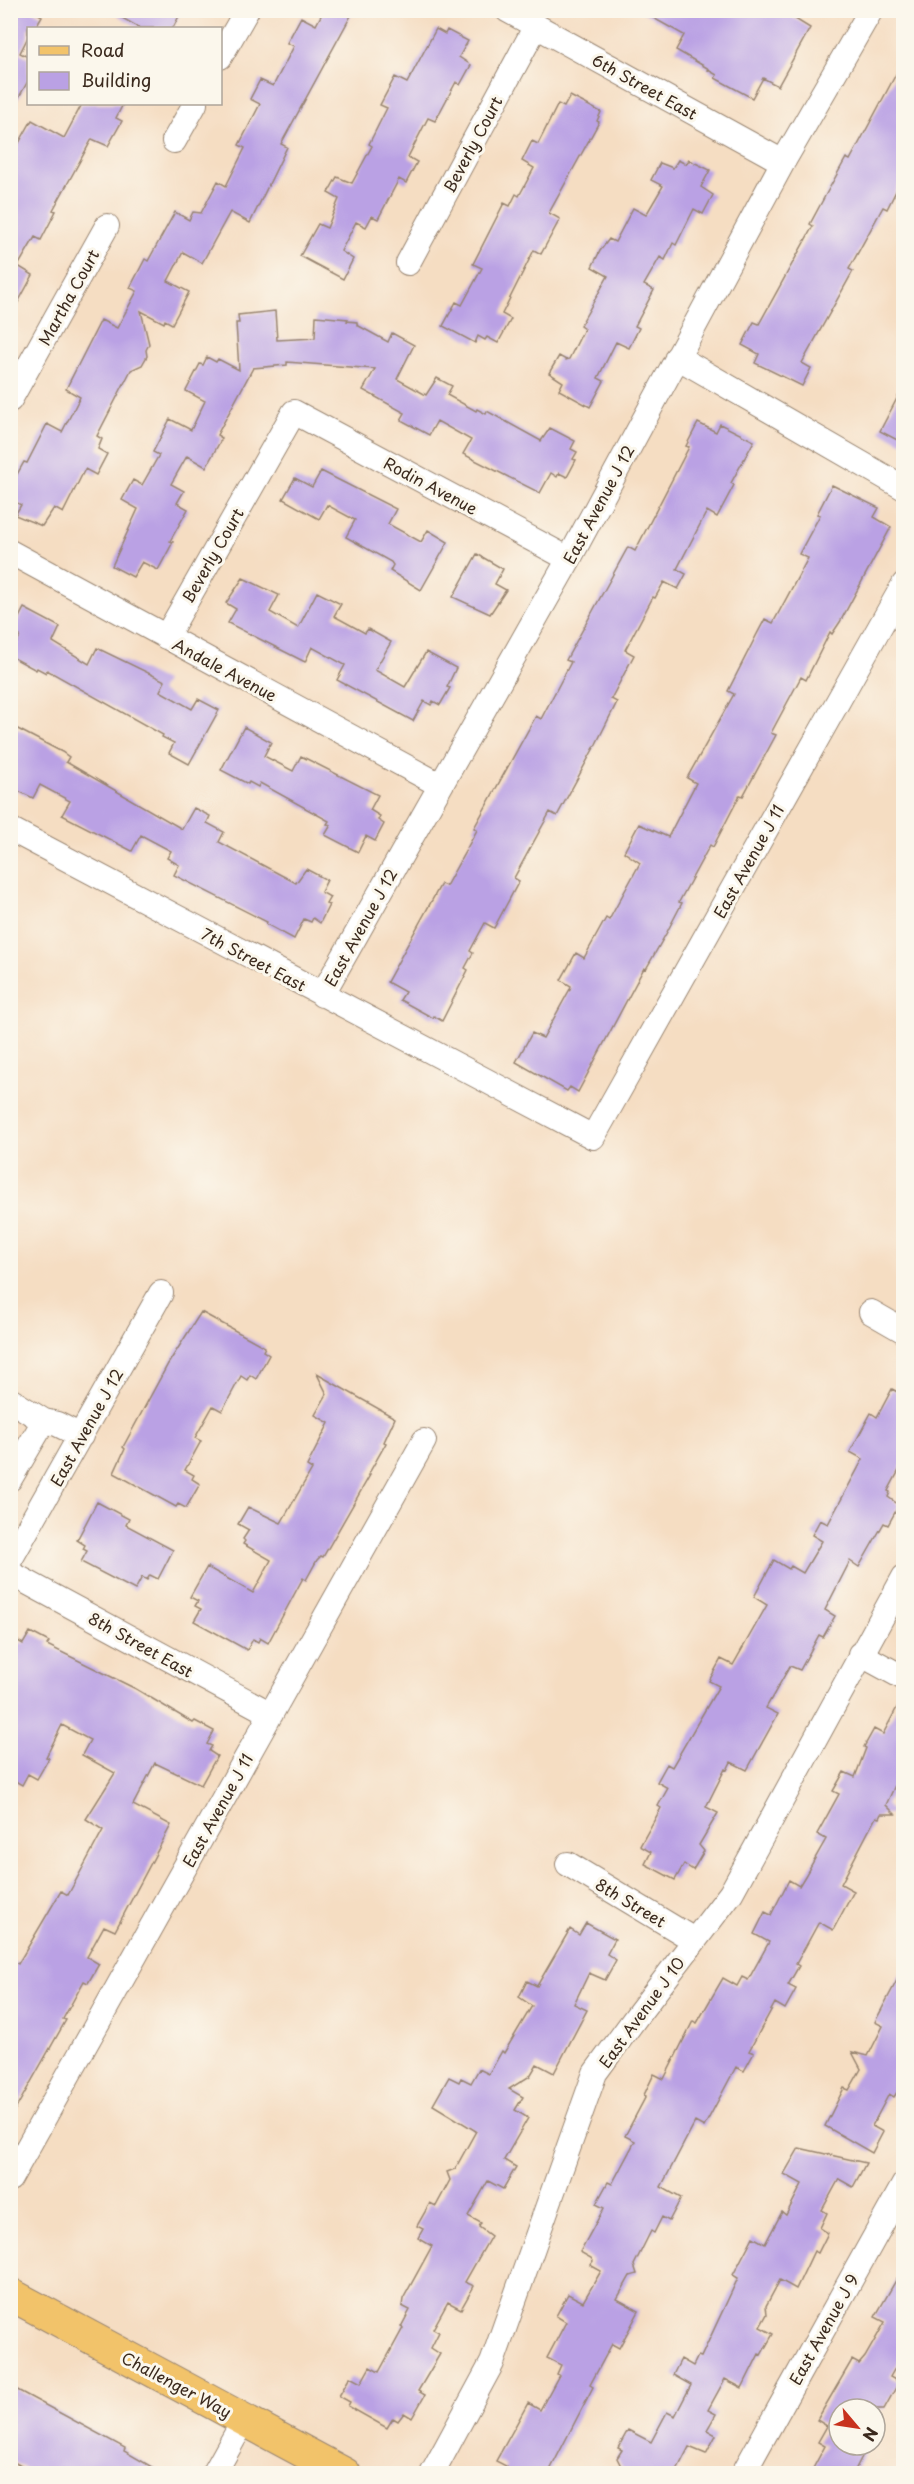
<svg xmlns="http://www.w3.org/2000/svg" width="914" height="2484" font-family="'Playpen Sans',sans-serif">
  <rect width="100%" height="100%" fill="#fbf7ec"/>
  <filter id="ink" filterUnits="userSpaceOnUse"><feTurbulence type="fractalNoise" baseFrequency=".0167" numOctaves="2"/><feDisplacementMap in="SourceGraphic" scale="12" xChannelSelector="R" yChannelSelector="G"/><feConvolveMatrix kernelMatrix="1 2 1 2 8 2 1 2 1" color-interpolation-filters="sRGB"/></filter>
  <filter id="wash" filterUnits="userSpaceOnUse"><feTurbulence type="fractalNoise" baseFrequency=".008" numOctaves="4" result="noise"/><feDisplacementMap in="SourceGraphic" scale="24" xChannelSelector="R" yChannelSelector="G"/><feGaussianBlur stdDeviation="1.35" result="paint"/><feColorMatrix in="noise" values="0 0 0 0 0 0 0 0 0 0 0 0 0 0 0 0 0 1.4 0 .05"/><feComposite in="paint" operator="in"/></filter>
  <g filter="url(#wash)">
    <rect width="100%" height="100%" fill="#f5ddc2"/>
    <g id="blocks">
      <path fill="#baa1e4" d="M10 10H32L42 16 35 28H28V37L20 53 28 57V81L10 113Z
        M108 10H182L173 28H140Z
        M324 10H354L281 144 287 147 250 223 230 212 202 263 183 252 168 281 189 292 172 324 165 320 164 323 141 311 149 344 146 350 147 356 142 365 131 370 97 436 102 439 98 449 107 454 96 475 85 469 63 513 54 508 42 526 15 515 21 505 10 499V487L24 462 27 463 47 424 62 432 80 397 66 389 101 320 117 328 137 291 130 288 145 259 148 261 175 212 189 220 193 212 201 213 218 181 226 186 245 148 239 145 260 104 250 99 260 80 273 86 294 46 287 43 301 17 316 25Z
        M639 10H796L792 17 810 28 778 86 763 78 752 98 715 78 717 75 708 70 709 69 676 50 684 35Z
        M436 29 445 34 447 30 468 41 459 57 471 65 460 85 456 82 435 121 428 118 408 157 417 162 406 183 399 179 378 219 372 216 366 227 356 222 341 251 353 259 343 279 300 256 318 224 327 228 339 199 328 193 337 177 352 183 372 146 369 144 387 108 380 105 395 77 407 83Z
        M903 61V177L887 209 883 207 849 269 853 271 802 363 811 368 802 386 755 363 759 354 742 345 754 322 759 324 813 226 810 224 825 196 846 158 850 160Z
        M570 96 601 112 597 121 599 122 549 213 560 219 541 254 534 250 502 314 511 319 498 343 487 337 485 340 478 336 475 343 443 326 456 302 462 305 482 268 473 264 504 203 510 206 516 194 519 196 534 168 522 161 532 141 538 144 558 104 564 107Z
        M82 104H123L116 118 122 121 108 146 92 139 53 210 56 211 41 240 35 237 18 266 33 275 10 317V159L32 120 64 138Z
        M678 160 686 164 689 160 710 170 701 187 713 195 703 214 694 209 676 245 673 243 665 260 660 257 644 285 654 290 635 326 639 328 629 348 616 342 598 378 604 381 590 407 559 390 563 382 549 373 559 356 566 360 569 359 584 329 580 326 608 276 592 267 600 251 609 239 615 242 633 208 646 215 663 186 651 180 660 163 673 168Z
        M275 311 277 340 315 338 316 316 348 319 347 321 357 322V325L388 342 392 333 414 345 397 379 426 395 437 378 452 386 447 395 476 411 477 409 486 414 487 411 541 441 550 428 575 441 571 449 577 452 573 459 576 460 567 477 559 473 557 477 551 473 540 493 463 454 471 440 437 421 429 435 401 420 405 413 363 390 375 369 287 362V365L253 368 217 435 222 438 206 467 187 456 171 484 184 491 177 503 188 509 170 541 173 542 158 570 142 562 133 577 112 566 138 509 122 500 133 480 142 485 159 455 153 452 170 419 191 430 205 401 186 391 200 364 203 365 207 357 216 362 218 359 239 370 236 323H239L238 315Z
        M903 387V443L880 431Z
        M698 423 716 432 720 424 754 441 731 483 734 485 717 517 707 511 677 569 686 574 678 589 664 582 655 598 653 597 625 650 634 655 611 699 617 702 596 744 557 816 550 812 514 878 519 881 494 928 485 923 470 951 473 953 465 968 468 970 442 1021 434 1016 433 1018 400 1000 405 992 387 982 441 884 446 886 477 830 474 828 536 716 541 719 571 662 566 660 628 547 635 551 689 447 686 446Z
        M321 471 396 509 388 524 421 542 428 530 448 542 421 590 390 571 393 565 391 562 346 537 355 520 327 505 319 519 283 499 295 478 312 487Z
        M832 485 879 508 874 517 891 527 840 622 832 634 830 632 806 680 801 677 771 733 776 735 743 796 740 795 713 847 710 845 679 902 682 903 667 932 646 969 644 968 578 1092 570 1087 567 1091 516 1062 532 1033 543 1038 570 989 571 986 561 980 576 953 584 958 606 918 609 920 640 863 624 852 639 824 668 837 696 783 687 778 734 694 728 691 756 636 765 619 773 623 808 558 799 554 820 515 817 514Z
        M477 554 503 569 495 584 506 590 490 614 453 597Z
        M243 578 279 595 270 612 298 628 317 592 341 604 334 616 365 633 368 629 391 642 375 670 405 687 426 652 456 668 447 687 450 688 440 705 433 701 431 705 424 701 413 721 337 680 345 665 312 647 305 662 228 623 236 609 226 603Z
        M24 608 60 627 53 642 89 664 97 648 165 681 160 691 192 709 198 699 219 710 189 764 169 753 174 743 162 737 163 735 47 670 46 673 37 668 36 670 10 656 20 636 12 631Z
        M10 725 62 752 69 757 66 762 182 829 194 808 210 816 207 823 224 832 219 842 296 883 306 869 327 880 321 892 330 897 326 904 329 905 320 923 313 918 311 922 304 919 294 939 266 924 267 922 174 875 179 865 167 858 171 851 141 835 132 851 62 815 70 801 40 785 33 798 10 787Z
        M244 727 271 742 264 756 293 771 301 756 378 795 370 810 380 816 378 820 384 824 375 841 366 836 358 852 325 835 331 825 327 824 329 821 260 783 258 787 249 782 248 784 221 770Z
        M201 1312 265 1347 263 1351 269 1355 256 1379 250 1375 247 1380 241 1376 222 1411 213 1406 195 1438 201 1441 185 1470 194 1475 192 1479 200 1484 186 1508 178 1504 176 1507 114 1473 125 1449 123 1447 168 1364Z
        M317 1374 395 1418 384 1442 386 1443 368 1475H370L323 1557 321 1556 317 1560 306 1580 303 1578 268 1643 260 1638 258 1642 253 1639 247 1650 194 1621 201 1609 195 1606 198 1601 190 1597 207 1567 253 1593 271 1560 243 1544 245 1541 243 1539 249 1530 238 1524 248 1507 281 1523 312 1469 307 1466 329 1423 315 1415 327 1394Z
        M892 1389 903 1395V1463L888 1491 890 1492 888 1497 899 1505 888 1525 884 1523 859 1567 850 1561 825 1610 835 1616 823 1637 819 1635 800 1670 790 1666 766 1708 778 1714 747 1770 731 1762 727 1770 725 1769 706 1807 718 1813 699 1845 704 1851 693 1870 684 1864 675 1880 645 1864 651 1852 640 1846 661 1808 658 1806 668 1788 657 1782 667 1764 672 1767 719 1686 709 1681 721 1659 733 1665 767 1605 754 1597 774 1560 789 1569 791 1566 803 1573 822 1541 812 1535 820 1520 828 1524 863 1459 850 1452 871 1413 877 1417Z
        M97 1502 129 1519 126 1525 173 1550 158 1579 150 1575 147 1580 142 1577 135 1590 81 1562 87 1551 83 1549 85 1545 77 1540Z
        M30 1632 49 1642 47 1645 136 1689 193 1723 195 1721 214 1731 207 1744 212 1746 209 1751 217 1756 201 1785 155 1763 133 1805 171 1825 115 1931 104 1926 87 1957 99 1964 88 1983 84 1981 63 2019 66 2020 10 2119V1959L18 1964 61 1891 68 1895 103 1830 86 1819 115 1773 82 1755 90 1740 62 1725 46 1757 49 1758 37 1779 28 1774 22 1785 10 1778V1654L18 1641 23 1644Z
        M903 1696V1768L886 1805 895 1814H881L879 1818 876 1817 841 1884 854 1891 833 1930 819 1922 796 1964 799 1966 788 1985 796 1989 785 2009 775 2003 749 2051 754 2053 744 2071 736 2067 704 2127 695 2122 661 2187 681 2198 669 2221 662 2217 654 2233 651 2231 634 2265 637 2274 630 2276 617 2299 639 2311 619 2348 612 2344 590 2385 593 2387 548 2474H502L506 2466 496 2461 528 2403 540 2410 559 2375 557 2374 561 2365 547 2358 566 2322 556 2316 568 2294 583 2302 601 2271 590 2265 593 2261 591 2258 580 2252 604 2208 596 2204 608 2182 612 2184 635 2141 625 2136 646 2096 644 2095 654 2074 664 2079 693 2021 697 2023 723 1978 737 1986 742 1977 748 1980 769 1942 754 1934 765 1912 771 1915 789 1880 799 1886 805 1876 826 1839 817 1834 839 1794 833 1791 844 1772 855 1777 866 1748 864 1747 874 1729 883 1734Z
        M586 1923 615 1939 607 1954 616 1960 605 1980 589 1973 574 2004 587 2010 554 2073 537 2064 530 2076 509 2089 523 2097 515 2110 528 2118 504 2160 516 2167 503 2189 488 2181 468 2216 481 2223 479 2227 491 2236 465 2282 474 2286 461 2309 448 2302 433 2329 439 2332 431 2348 440 2354 418 2391 425 2395 412 2418 404 2413 398 2421 393 2418 387 2428 348 2406 350 2402 339 2396 350 2377 361 2383 370 2367 379 2372 403 2328 401 2327 410 2310 402 2306 403 2299 432 2246 418 2238 423 2229 417 2226 430 2203 436 2206 450 2180 447 2172 455 2169 476 2131 433 2105 449 2077 459 2082 461 2078 471 2083 479 2069 489 2074 502 2051 504 2053 532 2006 519 1997 527 1981 537 1986 570 1929 579 1935Z
        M903 1969V2092L899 2089 894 2097 889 2094 872 2126 883 2132 872 2153 825 2126 844 2088 849 2090 861 2069 852 2052 868 2056 883 2026 875 2022Z
        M799 2148 866 2163 853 2187 839 2179 822 2210 827 2213 820 2228 828 2233 818 2253 814 2251 796 2289 780 2280 766 2306 767 2314 760 2327 773 2334 761 2355 759 2354 742 2388 725 2379 708 2410 716 2414 707 2430 716 2435 706 2454 689 2447 675 2474H632L622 2468 617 2458 622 2450 618 2448 628 2430 651 2442 667 2412 675 2416 691 2385 673 2375 681 2359 693 2366 698 2356 701 2357 738 2278 733 2275 753 2237 765 2244 782 2212 786 2215 802 2184 784 2174Z
        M903 2268V2354L890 2377 899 2382 884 2409H839V2445H868L853 2474H810L825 2446 818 2442 827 2426 817 2420 852 2360 859 2364 865 2357 885 2322 875 2317Z
        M10 2386 125 2448 124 2451 164 2474H36L10 2460Z"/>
    </g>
  </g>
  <g filter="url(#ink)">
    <use href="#blocks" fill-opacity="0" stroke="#988470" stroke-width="1.5"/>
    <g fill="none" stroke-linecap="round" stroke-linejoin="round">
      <defs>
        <path id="minor" d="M507 10 783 162
          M220 57 247 10
          M174 141 195 104
          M408 263 536 26
          M677 357 904 488
          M10 400 107 226
          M10 552 440 785
          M166 637 294 412 569 559
          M10 829 593 1137 904 584
          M322 995 569 559 783 162 871 10
          M871 1312 904 1331
          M10 1400 44 1421
          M10 1479 44 1421 57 1424 81 1436
          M10 1560 161 1293
          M10 1573 271 1714
          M860 1654 904 1678
          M568 1864 694 1940
          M10 2179 424 1441
          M214 2474 244 2420
          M432 2474 492 2363 595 2073 639 2013 731 1893 904 1577
          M743 2474 904 2184"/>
        <path id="major" d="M10 2294 345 2474"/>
      </defs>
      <use href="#minor" stroke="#988470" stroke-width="26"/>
      <use href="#major" stroke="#988470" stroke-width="34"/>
      <use href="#minor" stroke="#fff" stroke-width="24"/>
      <use href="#major" stroke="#f2c36a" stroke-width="32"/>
    </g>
  </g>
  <g text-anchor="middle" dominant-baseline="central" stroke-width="6" stroke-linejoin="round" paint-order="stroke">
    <g font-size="16" fill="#3b2a1e" stroke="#fbf7ec">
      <text transform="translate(645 86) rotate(29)">6th Street East</text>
      <text transform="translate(472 144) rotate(-62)">Beverly Court</text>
      <text transform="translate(68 297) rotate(-61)">Martha Court</text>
      <text transform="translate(431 485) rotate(28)">Rodin Avenue</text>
      <text transform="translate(598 504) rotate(-62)">East Avenue J 12</text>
      <text transform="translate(212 555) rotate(-60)">Beverly Court</text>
      <text transform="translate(225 669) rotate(28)">Andale Avenue</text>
      <text transform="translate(748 861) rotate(-61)">East Avenue J 11</text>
      <text transform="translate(360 927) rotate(-61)">East Avenue J 12</text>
      <text transform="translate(254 959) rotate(28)">7th Street East</text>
      <text transform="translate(86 1427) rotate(-61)">East Avenue J 12</text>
      <text transform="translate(141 1644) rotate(29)">8th Street East</text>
      <text transform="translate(217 1810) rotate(-61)">East Avenue J 11</text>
      <text transform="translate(631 1902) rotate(31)">8th Street</text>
      <text transform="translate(641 2012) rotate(-54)">East Avenue J 10</text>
      <text transform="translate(823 2329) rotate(-61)">East Avenue J 9</text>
      <text transform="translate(177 2384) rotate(28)">Challenger Way</text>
    </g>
  </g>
  <rect width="914" height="2484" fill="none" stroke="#fbf7ec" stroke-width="36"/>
  <rect x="27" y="27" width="195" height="78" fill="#fbf7ec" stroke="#aea59a" stroke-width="1.5"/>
  <rect x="39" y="46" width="30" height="9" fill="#f2c36a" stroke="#aea59a" stroke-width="1.5"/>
  <text x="81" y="57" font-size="18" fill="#3b2a1e">Road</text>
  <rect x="39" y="72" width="30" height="18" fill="#baa1e4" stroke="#aea59a" stroke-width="1.5"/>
  <text x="81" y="87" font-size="18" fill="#3b2a1e">Building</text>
  <g transform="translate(857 2427) rotate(119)"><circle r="28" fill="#fbf7ec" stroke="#aea59a" stroke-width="1.5"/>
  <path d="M0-4.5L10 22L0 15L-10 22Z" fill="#c8321e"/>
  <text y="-9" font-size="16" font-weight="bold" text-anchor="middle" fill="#3b2a1e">N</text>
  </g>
</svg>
